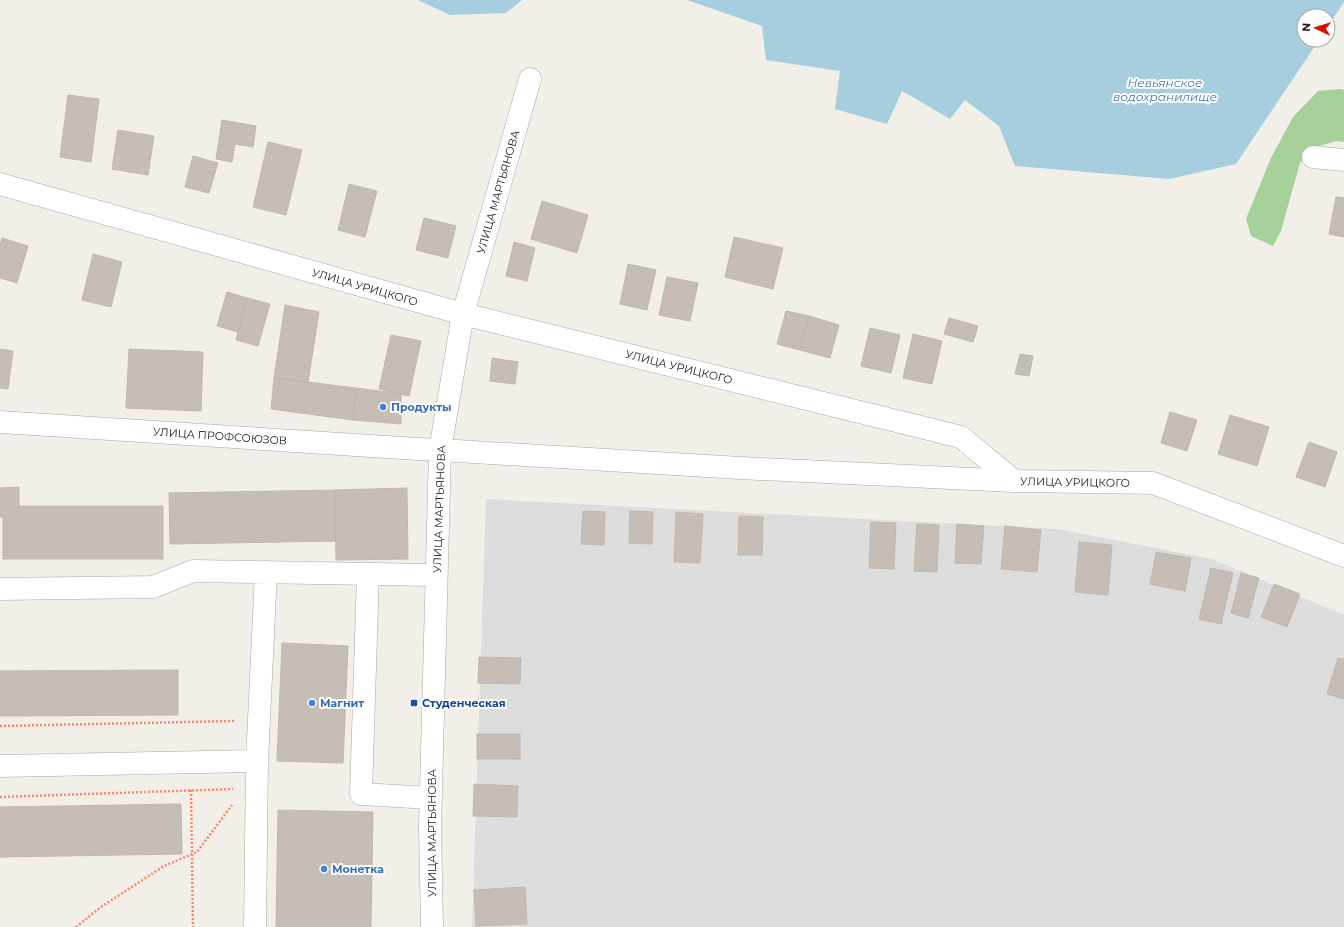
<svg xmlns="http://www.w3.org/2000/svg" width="1344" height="927" font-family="Montserrat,sans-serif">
  <rect width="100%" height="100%" fill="#f1efe7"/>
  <path fill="#dedddd" d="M486 499 1058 529 1212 559 1344 615V927H472Z"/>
  <path fill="#a6d19b" d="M1339 89 1344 90V142L1337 141 1312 148 1300 163 1281 231 1273 246 1251 236 1246 219 1271 158 1293 117 1318 91Z"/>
  <path fill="#a7cedf" d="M418 0H522L506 13 450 15Z
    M687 0H1344V2L1328 26V16H1304V40H1319L1236 164 1169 179 1015 166 999 126 965 100 950 119 902 91 887 124 835 109 840 71 766 60 762 26Z"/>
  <path fill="#c6beb6" stroke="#c3b7a9" d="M68 95 99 99 91 162 60 157Z
    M222 120 256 126 253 147 235 144 232 162 216 159Z
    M118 130 154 136 148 175 112 169Z
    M268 142 302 150 286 215 253 207Z
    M193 156 218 163 209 193 185 187Z
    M349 184 377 191 365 237 338 230Z
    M1336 197 1344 198V237L1329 234Z
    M542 201 588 215 577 253 531 239Z
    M424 218 456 226 448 258 416 250Z
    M734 237 783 248 773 289 725 277Z
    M2 238 28 246 17 283 0 278V245Z
    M514 242 535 248 527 281 506 276Z
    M93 254 122 262 111 307 82 300Z
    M628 264 656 270 647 310 620 304Z
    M667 277 698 283 690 321 659 315Z
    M227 292 247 298 238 332 217 326Z
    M247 298 270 304 258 346 236 340Z
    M285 305 319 312 308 382 274 378Z
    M786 311 809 316 800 350 777 344Z
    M809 316 839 325 830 358 800 350Z
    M949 318 978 326 973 342 944 334Z
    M870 328 900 335 891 373 861 366Z
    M913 334 942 341 932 384 903 378Z
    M391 335 421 341 409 396 379 389Z
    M0 349 13 351 8 389 0 388Z
    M129 349 203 352 201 411 126 408Z
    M1020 354 1033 356 1029 376 1015 374Z
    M492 358 518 362 515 384 490 381Z
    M274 378 356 388 353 420 271 409Z
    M356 388 401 394V424L353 420Z
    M1170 412 1197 420 1187 451 1161 443Z
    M1230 415 1269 427 1257 466 1218 454Z
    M1309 442 1337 452 1325 487 1296 477Z
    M19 487V506H163V559H3V517H0V488Z
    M407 488 408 559 336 560 335 490Z
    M335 490 336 541 170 544 169 493Z
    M583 511 605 512 604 545 581 544Z
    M630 511 653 512 652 544 629 543Z
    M676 512 703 514 700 563 674 562Z
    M739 516 763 517 762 555H738Z
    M871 522 896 523 894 569 869 568Z
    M917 524 939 525 937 572 914 571Z
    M957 524 984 526 981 564 955 563Z
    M1005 526 1041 530 1037 572 1001 569Z
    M1079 542 1112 545 1108 595 1075 592Z
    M1156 552 1191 558 1185 591 1150 584Z
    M1211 568 1233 573 1221 624 1199 619Z
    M1241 573 1259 578 1248 618 1231 613Z
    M1274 584 1300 594 1287 627 1261 617Z
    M282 643 348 646 343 763 277 761Z
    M479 657 521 658 520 684 478 683Z
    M1338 658 1344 659V699L1327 694Z
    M178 670V715L0 716V671Z
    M477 734H520V759H477Z
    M474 784 518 786 517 817 473 816Z
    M181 804 182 854 0 857V807Z
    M278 810 373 812 371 927H276Z
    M525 887 527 924 476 926 474 890Z"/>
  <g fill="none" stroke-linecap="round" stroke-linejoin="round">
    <defs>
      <path id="minor" d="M1313 157 1344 160
        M0 184 463 314 961 437 1014 481
        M0 422 418 449 440 450 740 468 1014 481 1153 483 1344 556
        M368 574 361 794 431 798
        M0 589 153 587 193 571 436 575
        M0 766 257 761
        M255 927 257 761 266 572
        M432 927 430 827 440 450 463 314 530 79"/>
    </defs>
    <use href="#minor" stroke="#a7a7a7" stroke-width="23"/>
    <path stroke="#fd876c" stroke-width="2.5" stroke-dasharray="2 2" stroke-linecap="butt" d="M0 726 235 721
      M191 790 193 927
      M0 797 233 789
      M76 927 101 907 164 866 197 852 232 805"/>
    <use href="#minor" stroke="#fff" stroke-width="22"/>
  </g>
  <g fill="#3f7fe0" stroke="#fff" stroke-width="1.5">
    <circle cx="383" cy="407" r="4"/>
    <circle cx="312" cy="703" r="4"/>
    <circle cx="324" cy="869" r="4"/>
  </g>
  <rect fill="#1a4fb4" stroke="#fff" stroke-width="1.5" x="410" y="699" width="8" height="8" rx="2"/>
  <g text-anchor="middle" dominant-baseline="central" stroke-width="4" stroke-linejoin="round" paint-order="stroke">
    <g font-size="11" fill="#202020" stroke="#fff">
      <text transform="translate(498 192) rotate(-74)">УЛИЦА МАРТЬЯНОВА</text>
      <text transform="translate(365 287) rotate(16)">УЛИЦА УРИЦКОГО</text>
      <text transform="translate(679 367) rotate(14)">УЛИЦА УРИЦКОГО</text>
      <text transform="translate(220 436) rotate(4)">УЛИЦА ПРОФСОЮЗОВ</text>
      <text transform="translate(1075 482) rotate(1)">УЛИЦА УРИЦКОГО</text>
      <text transform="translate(439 509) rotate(-88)">УЛИЦА МАРТЬЯНОВА</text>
      <text transform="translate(432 833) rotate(-90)">УЛИЦА МАРТЬЯНОВА</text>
    </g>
    <g font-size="11" font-weight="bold" fill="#366cbe" stroke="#fff" text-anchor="start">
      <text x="391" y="407">Продукты</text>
      <text x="320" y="703">Магнит</text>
      <text x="332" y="869">Монетка</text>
    </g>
    <g font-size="11" font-weight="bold" fill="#164399" stroke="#fff" text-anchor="start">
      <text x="422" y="703">Студенческая</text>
    </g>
    <g font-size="12" font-style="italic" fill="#4a76b3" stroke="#fff">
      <text x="1165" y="82">Невьянское<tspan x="1165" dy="14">водохранилище</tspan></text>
    </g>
  </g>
  <g transform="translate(1316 28) rotate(274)"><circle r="19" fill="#ffffff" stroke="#a6a6a6"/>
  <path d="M0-3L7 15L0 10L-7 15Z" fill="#d11200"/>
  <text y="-6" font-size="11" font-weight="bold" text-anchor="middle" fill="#202020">N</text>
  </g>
</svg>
